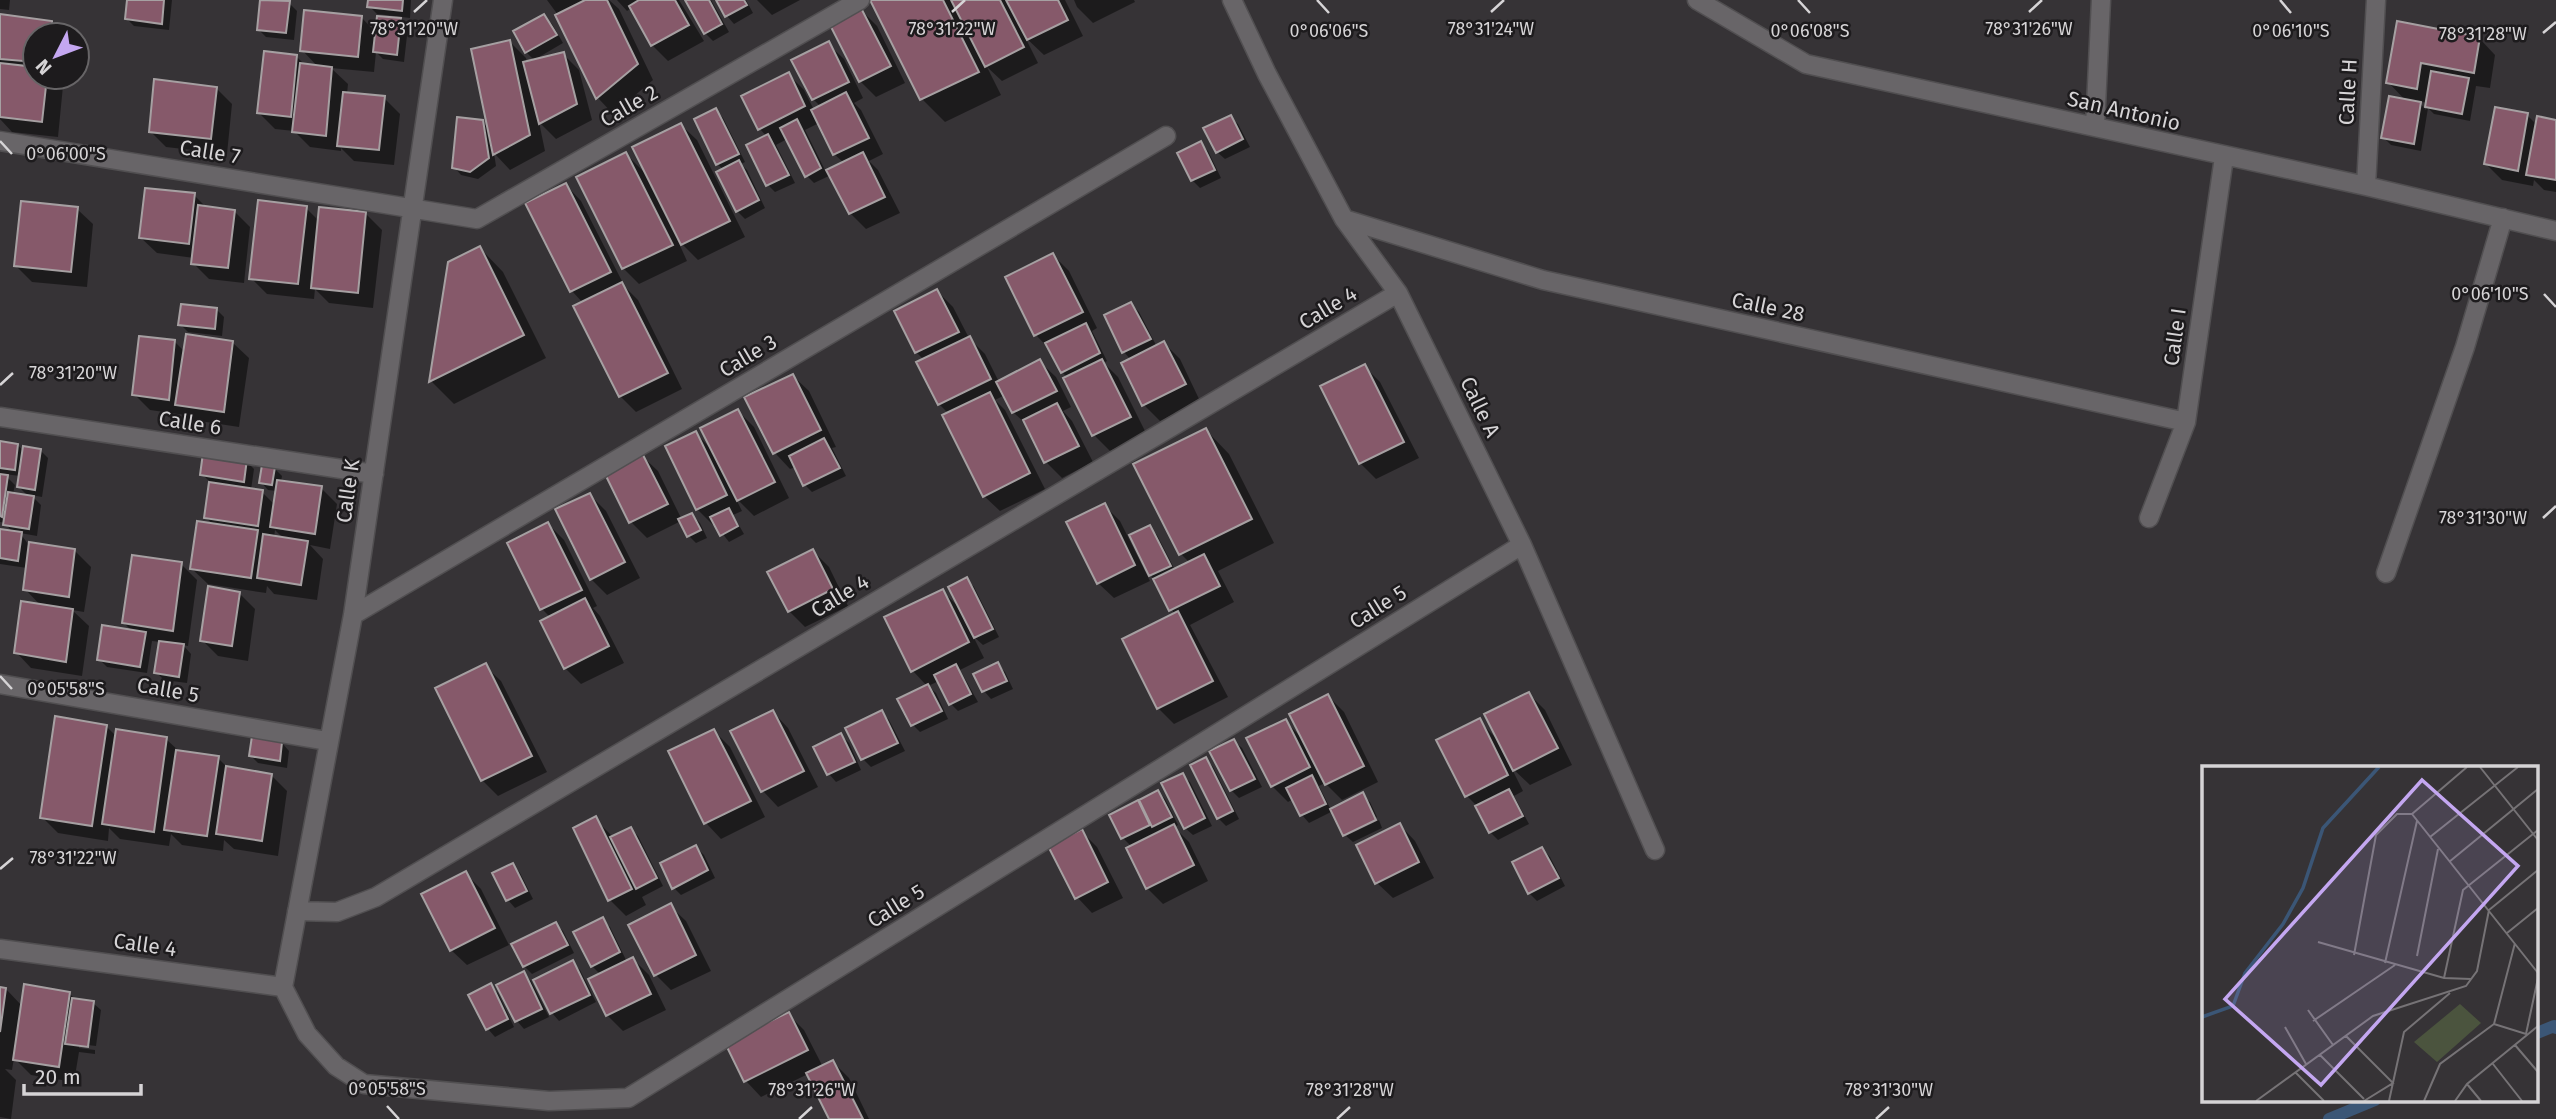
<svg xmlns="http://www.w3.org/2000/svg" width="2556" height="1119" font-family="'Fira Sans',sans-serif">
  <rect width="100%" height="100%" fill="#363336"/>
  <path fill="#0007" fill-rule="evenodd" d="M0 0H10L9 10 0 9Z
    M129 0H172L169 30 134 26 127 19Z
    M370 0H411L410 18 377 14 369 6Z
    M547 0H609L619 9 653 80 613 114 598 98 558 15Z
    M617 0H679L704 41 668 61 652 45 632 8 627 11Z
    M687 0H711L729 32 713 41 705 33Z
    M718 0H746L753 13 734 24 727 16Z
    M757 0H800L772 15Z
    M872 0H1065L1083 36 1044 55 1025 37 1038 63 1002 81 987 67 1001 95 945 122 922 99Z
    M1074 0H1134L1135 2 1093 23 1077 7Z
    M289 3 297 11 294 40 266 37 259 30Z
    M861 10 877 26 905 83 876 97 860 81Z
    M0 16 52 22 64 35H35V77H64L63 79 55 78 63 86 58 137 12 132 0 119Z
    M544 16 552 24 563 43 534 60 526 52Z
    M362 18 377 34 400 20 408 27 404 62 383 59 376 52 374 72 331 68 348 84 347 94 384 98 400 114 394 165 354 161 341 148V151L310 147 294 131 275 129 259 113 297 57 306 66 318 67 302 50Z
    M2398 24 2480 39 2495 55 2490 88 2476 86 2470 121 2434 114 2428 108 2421 151 2391 145 2383 137 2406 101 2388 82ZM2418 101 2427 103 2426 110Z
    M510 42 526 58 527 63 563 54 579 70 592 120 556 139 539 122 545 151 510 170 494 153 496 166 478 179 461 175 454 167 482 121 489 129Z
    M828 44 844 59 863 98 854 103 861 110 883 154 869 161 878 170 900 213 866 229 850 213 831 175 814 183 806 175 787 139 776 145 795 183 775 192 768 185 767 137 760 129 788 74 804 90 814 110 821 107 813 99ZM819 123 834 154 844 163 826 172 805 130Z
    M216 88 232 104 227 154 166 147 150 131Z
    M716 110 723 118 745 162 741 164 747 170 765 208 745 219 737 211 724 170 717 164Z
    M2527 115 2537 125 2556 121V192L2544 190 2534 180 2533 186 2502 180 2486 164Z
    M1230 117 1238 124 1250 147 1225 159 1217 152Z
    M681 125 697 140 745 237 698 260 677 239 687 261 639 284 623 268 626 154 648 176Z
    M1201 144 1208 151 1221 178 1200 188 1192 180Z
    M566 185 581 201 625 287 638 300 682 389 636 412 620 396 583 303 572 291 528 204Z
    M194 195 207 208 234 211 250 227 244 283 209 279 193 263 194 258 157 253 141 238Z
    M306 208 319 221 366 214 382 230 373 308 329 303 315 289 314 299 267 294 251 278Z
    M77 209 93 224 87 287 32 282 16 266Z
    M480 248 503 272 546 358 454 404 431 381 449 263Z
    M1053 255 1069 271 1097 328 1092 331 1107 361 1104 363 1118 377 1146 433 1110 451 1094 435 1065 379 1068 378 1062 372 1051 351 1036 335Z
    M937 291 953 307 969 338 985 354 999 382 1040 362 1056 377 1071 407 1063 411 1072 421 1093 462 1062 478 1046 462 1028 426 1013 412 1005 395 995 400 1005 410 1045 489 1000 511 984 496 949 414 939 404 924 360 916 352Z
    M1131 304 1139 312 1157 347 1164 343 1180 359 1200 401 1160 421 1144 405 1123 363 1131 360 1124 352 1106 316Z
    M216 309 224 317 222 336 188 332 180 324Z
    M175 342 185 352 233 343 249 358 239 427 193 420 185 412V415L150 410 134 394Z
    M1364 366 1380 382 1419 458 1376 479 1360 463Z
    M793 376 809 391 836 447 832 448 846 476 812 492 805 485 796 467 790 469 775 453 747 398Z
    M738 411 754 427 789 498 754 516 735 497 742 511 733 515 744 534 729 542 715 524 713 525 697 509 696 433 712 450Z
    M1206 430 1229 454 1274 543 1218 571 1234 602 1190 625 1228 697 1174 724 1158 708 1175 615 1151 575 1149 527 1157 535 1175 570 1190 563 1181 554 1136 465Z
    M0 443 18 445 24 452 40 450 48 458 42 497 31 495 41 505 37 536 20 533 28 544 75 551 91 567 84 612 72 610 89 626 82 676 31 668 16 652 41 606 25 589 27 568 0 564V531L13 533 5 523 0 522ZM4 474 20 476 19 487 29 497 13 494 15 485Z
    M642 456 658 471 682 520 692 515 700 523 707 538 696 543 689 536 681 521 647 538 631 522Z
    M246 461 254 469 251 490 262 492 275 505 277 491 268 490 261 482 274 468 282 476 281 482 321 488 337 504 330 549 310 545 323 559 317 600 274 594 267 586 266 593 208 584 192 569 214 525 206 518 211 483 202 474ZM275 530 285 540 274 538Z
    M590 495 606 511 640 578 607 595 591 579Z
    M1104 505 1120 521 1150 581 1114 598 1098 583Z
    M548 524 564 540 597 606 593 608 600 616 624 663 581 684 565 668 550 617 542 609Z
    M813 551 829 567 848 606 805 627 789 611Z
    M181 564 197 580 188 646 183 645 191 654 187 683 164 680 156 672 161 642 152 641 147 673 107 667 99 659 133 632 124 623Z
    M967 579 974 587 999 637 983 645 973 636 984 658 960 670 978 702 958 711 951 704 939 681 928 686 936 693 948 719 920 732 912 724 927 686 912 670 942 591 960 608Z
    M239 593 255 609 248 661 218 656 202 640Z
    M997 664 1005 672 1013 689 991 699 984 691 975 675Z
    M485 666 501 681 547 772 498 796 482 780Z
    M1529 694 1545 710 1572 765 1530 785 1511 767 1523 791 1514 796 1529 824 1498 840 1490 832 1477 806 1467 796 1479 721 1498 740Z
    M1328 696 1344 712 1378 782 1342 800 1325 783 1319 786 1331 810 1362 795 1370 802 1377 817 1345 833 1333 811 1309 823 1302 815 1293 799 1288 802 1272 786 1285 721 1302 738Z
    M773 712 788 728 818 787 778 807 763 791Z
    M882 712 889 720 905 751 871 767 863 759 848 729Z
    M106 726 117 737 166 739 180 752 218 758 229 769 271 775 287 791 278 856 234 849 224 840 223 851 182 845 171 834 169 846 120 839 109 828 108 841 58 833 42 817Z
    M714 731 730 747 765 817 721 839 706 823 670 752Z
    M841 735 849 743 861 770 836 782 829 774 816 748Z
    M1234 741 1242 748 1262 787 1239 798 1231 790 1211 752Z
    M282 743 289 751 287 768 258 763 251 756Z
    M1206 759 1213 767 1239 819 1226 826 1218 818Z
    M1182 775 1190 782 1212 826 1193 835 1185 828Z
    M1158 792 1165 799 1178 825 1174 827 1189 842 1208 881 1163 904 1147 888 1132 847 1123 838 1111 816Z
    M595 819 613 837 631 829 638 836 663 886 642 897 646 905 626 916 610 900Z
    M1379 820 1382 828 1353 842 1346 836Z
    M1400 825 1415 841 1434 878 1393 898 1377 883Z
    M1081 831 1097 847 1123 898 1092 913 1077 897Z
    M696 847 704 855 715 878 681 895 674 888Z
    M1542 849 1550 857 1565 886 1537 901 1529 893Z
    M513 865 520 873 533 899 515 908 508 900Z
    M465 873 481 889 509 945 467 965 451 950Z
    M670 906 686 921 711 971 671 990 656 975Z
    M602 920 610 927 627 962 633 959 649 975 666 1010 623 1031 607 1015 590 980 601 975 592 966Z
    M556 924 563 931 574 953 532 974 524 966 514 945Z
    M572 962 580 970 596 1002 559 1021 552 1013 536 981Z
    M523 973 531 981 549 1017 524 1029 517 1021 499 986Z
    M490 986 498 993 514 1027 495 1037 488 1029Z
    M0 988 6 989 23 1007 69 993 76 1000 93 1003 101 1010 96 1046 79 1044V1048L95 1050V1054L79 1052 74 1082 31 1075 14 1058 12 1070 5 1069 16 1080 11 1119 0 1117Z
    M788 1014 804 1030 823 1067 833 1062 849 1078 869 1119H831L808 1074 761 1097 746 1081 727 1044Z"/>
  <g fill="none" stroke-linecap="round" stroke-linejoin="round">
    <path stroke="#3b5676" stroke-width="12" d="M2537 1033 2554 1026 2556 1028
      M2329 1119 2375 1100"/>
  </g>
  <path fill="#86596a" stroke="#a6a0a2" stroke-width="2" d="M127 0H164L162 24 125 19Z
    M260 0 290 1 286 33 257 30Z
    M368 0H403L402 11 367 7Z
    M585 0H607L638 64 596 99 555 15Z
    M639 0H675L689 25 651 46 629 6Z
    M685 0H709L722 24 704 34Z
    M716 0H744L747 5 725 17Z
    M870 0H943L979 72 920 100Z
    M951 0H1000L1024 47 985 67Z
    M1006 0H1058L1068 20 1027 40Z
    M861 8 891 66 859 82 829 23Z
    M304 10 362 16 358 57 300 51Z
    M0 14 52 21 51 35H35V62L0 59Z
    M544 14 557 35 525 53 513 31Z
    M377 16 401 18 397 55 373 52Z
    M2397 21 2480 37 2474 73 2421 63 2417 89 2386 83Z
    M510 40 530 135 493 155 471 49Z
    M829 41 849 82 812 100 791 60Z
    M264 51 297 55 291 117 257 113Z
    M564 52 577 104 539 124 523 62Z
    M0 63 35 67V77H47L42 122 0 117Z
    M300 63 332 67 326 136 292 132Z
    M2431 71 2469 78 2462 114 2425 107Z
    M789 72 805 106 758 130 741 96Z
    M154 79 217 87 211 139 149 132Z
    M343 92 385 96 379 150 337 146Z
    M846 92 869 138 833 155 811 110Z
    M2389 96 2421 102 2414 144 2381 138Z
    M2495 107 2528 113 2518 171 2484 164Z
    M716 108 739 154 716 165 694 119Z
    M1231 115 1243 139 1216 153 1203 128Z
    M2537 116 2556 120V180L2526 175Z
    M457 117 483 120 489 158 470 172 452 168Z
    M797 119 821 168 805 177 780 128Z
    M681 123 730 221 681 245 632 147Z
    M768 134 789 175 766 186 746 145Z
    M1201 141 1215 170 1191 181 1177 153Z
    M626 152 673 245 622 269 576 177Z
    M863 152 885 197 849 214 826 170Z
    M739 160 759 200 736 212 716 172Z
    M566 183 611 272 570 292 525 203Z
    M145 188 195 193 189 244 139 238Z
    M258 200 307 206 298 284 249 279Z
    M21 201 78 207 71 272 14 266Z
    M198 205 235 210 228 268 191 264Z
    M319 207 366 212 358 293 311 288Z
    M480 246 524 335 429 382 448 262Z
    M1053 253 1083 312 1034 336 1005 277Z
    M622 282 668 373 619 397 573 306Z
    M937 289 959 332 915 353 894 311Z
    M1131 302 1151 339 1122 353 1104 315Z
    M181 304 217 308 215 329 178 325Z
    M1086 323 1100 353 1061 373 1045 343Z
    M186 334 233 341 224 412 175 405Z
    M139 336 175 340 169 400 132 395Z
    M970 336 991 379 938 405 916 362Z
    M1164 341 1186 384 1142 406 1121 363Z
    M1040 359 1057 391 1012 413 996 382Z
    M1102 359 1131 417 1092 436 1063 378Z
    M1365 364 1404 442 1359 464 1320 386Z
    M793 374 821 430 773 454 744 397Z
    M990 392 1030 473 983 497 942 415Z
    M1057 403 1079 446 1044 463 1023 420Z
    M738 409 775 482 737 501 700 428Z
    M1206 428 1252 519 1179 555 1133 464Z
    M696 431 727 495 696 510 665 446Z
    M824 438 840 468 803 486 789 456Z
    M0 441 18 444 15 470 0 468Z
    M23 446 41 449 35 490 17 487Z
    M203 453 247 459 244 482 200 475Z
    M642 453 668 504 629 523 604 472Z
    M262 465 275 467 272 485 259 483Z
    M0 474 8 475 2 517 0 516Z
    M277 480 322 486 315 534 270 527Z
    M209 482 263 490 258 526 204 518Z
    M8 492 34 496 29 529 3 525Z
    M590 493 625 562 590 580 555 509Z
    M1105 503 1135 565 1097 584 1066 522Z
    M729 508 738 526 720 536 710 517Z
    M692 513 701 530 687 537 678 519Z
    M197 521 258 530 251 578 190 569Z
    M548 522 582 590 540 610 507 543Z
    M1150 525 1171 566 1149 576 1129 535Z
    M0 529 22 532 18 561 0 558Z
    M263 534 308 541 301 585 257 578Z
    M29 542 75 549 69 597 23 590Z
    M813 549 833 589 788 612 767 572Z
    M1204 554 1220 586 1169 611 1153 579Z
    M132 555 182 562 173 631 122 623Z
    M967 577 993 629 974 638 948 587Z
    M208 586 240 592 232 646 200 641Z
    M943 589 969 642 911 672 884 617Z
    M585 598 609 646 564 669 540 621Z
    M21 601 73 609 66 662 14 653Z
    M1178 611 1213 681 1157 709 1122 639Z
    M102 625 146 632 140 667 97 660Z
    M159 641 184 644 179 677 154 673Z
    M998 662 1007 681 982 692 973 674Z
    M486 663 532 756 481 781 435 688Z
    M956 664 971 694 949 705 934 675Z
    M928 684 942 711 911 726 897 699Z
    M1529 692 1558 748 1513 771 1484 714Z
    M1328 694 1364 766 1325 785 1289 714Z
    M773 710 804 771 761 792 730 731Z
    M882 710 898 743 861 760 845 728Z
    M55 716 107 725 92 826 40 818Z
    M1480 718 1508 775 1465 797 1436 740Z
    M1286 719 1310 767 1271 787 1246 738Z
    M116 729 167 737 154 832 102 824Z
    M714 729 751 801 704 824 668 751Z
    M841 733 855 762 827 775 813 747Z
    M252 736 282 742 280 761 249 756Z
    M1234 739 1255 779 1230 791 1209 751Z
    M176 750 219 756 207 836 164 830Z
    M1206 757 1233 811 1217 819 1190 765Z
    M226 766 272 774 262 841 216 834Z
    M1183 773 1205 818 1184 829 1161 783Z
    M1312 775 1326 804 1300 816 1286 788Z
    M1509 789 1523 816 1489 833 1475 806Z
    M1158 790 1172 817 1152 827 1139 800Z
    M1363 792 1376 820 1343 836 1330 809Z
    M1138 800 1150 825 1121 839 1109 815Z
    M596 816 632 889 608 901 573 828Z
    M1400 823 1419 862 1375 884 1356 845Z
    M1174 824 1194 865 1146 889 1126 848Z
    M631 827 657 878 636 889 610 837Z
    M1082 829 1108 882 1075 899 1048 846Z
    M696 845 708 870 672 889 660 863Z
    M1542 847 1559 878 1528 894 1512 862Z
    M513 863 527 891 506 901 492 873Z
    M466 871 495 928 450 951 421 894Z
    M671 903 696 955 654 976 628 925Z
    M603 917 620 952 591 967 573 932Z
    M556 922 568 945 523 967 511 944Z
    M633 957 651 994 606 1016 588 979Z
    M573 960 590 995 550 1014 533 980Z
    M524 971 542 1009 515 1022 496 985Z
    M491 983 508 1019 486 1030 468 995Z
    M24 984 70 992 59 1067 13 1060Z
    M0 987 6 988 0 1032Z
    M72 998 94 1001 88 1047 65 1044Z
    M789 1012 808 1050 744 1082 725 1043Z
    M833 1060 863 1119H829L806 1073Z"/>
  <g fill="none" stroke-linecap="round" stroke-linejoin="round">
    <defs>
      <path id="minor" d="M1232 0 1267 74 1344 219 1398 293 1522 545 1655 850
        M1697 0 1806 64 2366 186 2556 231
        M2095 127 2101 0
        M0 141 477 219 860 0
        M2366 186 2376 0
        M1344 219 1543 280 2186 422
        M0 417 374 474
        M2149 518 2186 422 2224 157
        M2386 573 2465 347 2503 218
        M353 615 1166 136
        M0 684 327 741
        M297 911 337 912 376 897 1398 293
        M0 949 283 987
        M283 987 307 1034 336 1066 364 1084 549 1101 628 1098 1522 545
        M283 987 353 615 443 0"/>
    </defs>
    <use href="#minor" stroke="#514f51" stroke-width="21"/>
    <use href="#minor" stroke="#686568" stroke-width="18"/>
  </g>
  <path fill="none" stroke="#d6d4d6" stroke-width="2.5" d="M1317 0 1329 13M1798 0 1810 13M2280 0 2291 13M414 12 427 0M952 12 965 0M1491 12 1504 0M2029 12 2042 0M2543 33 2556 22M0 141 12 154M2544 294 2556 307M0 385 13 373M2543 518 2556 506M0 676 12 689M0 869 13 858M387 1106 399 1119M799 1119 812 1107M1337 1119 1350 1107M1876 1119 1889 1107"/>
  <g text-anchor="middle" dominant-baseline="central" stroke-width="5" stroke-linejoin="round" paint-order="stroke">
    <g font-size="21" fill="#d6d4d6" stroke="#1d1b1d">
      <text transform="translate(2348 92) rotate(-87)">Calle H</text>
      <text transform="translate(629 106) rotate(-30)">Calle 2</text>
      <text transform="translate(2124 111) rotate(13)">San Antonio</text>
      <text transform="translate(210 152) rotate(9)">Calle 7</text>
      <text transform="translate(1768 307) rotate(12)">Calle 28</text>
      <text transform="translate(1328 308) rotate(-31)">Calle 4</text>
      <text transform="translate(2175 337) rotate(-82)">Calle I</text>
      <text transform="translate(748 356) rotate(-31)">Calle 3</text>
      <text transform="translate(1480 407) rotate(64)">Calle A</text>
      <text transform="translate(190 423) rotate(9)">Calle 6</text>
      <text transform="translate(348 491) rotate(-82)">Calle K</text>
      <text transform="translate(840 596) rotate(-31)">Calle 4</text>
      <text transform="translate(1378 607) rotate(-32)">Calle 5</text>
      <text transform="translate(168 690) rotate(10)">Calle 5</text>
      <text transform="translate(896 906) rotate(-32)">Calle 5</text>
      <text transform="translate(145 945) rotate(8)">Calle 4</text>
    </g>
  </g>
  <g transform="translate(2202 766)">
    <rect width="336" height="336" fill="#363336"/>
    <path d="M258 238 279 257 235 296 212 276Z" fill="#4b543e"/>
    <path fill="none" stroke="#3b5676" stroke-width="3.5" d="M0 251 31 240 43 207 81 158 101 122 121 62 177 1"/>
    <path fill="none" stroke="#767376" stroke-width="2" d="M278 1 336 74M210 48 336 207M210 48 265 1M228 71 316 1M247 96 336 23M287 144 336 104M305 167 336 142M116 176 242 212 269 213M152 189 174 69 195 48H210M215 190 236 83M183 197 215 55M242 212 261 124 336 64M106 244 131 279M111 255 193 199M292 258 324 268 336 212M83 261 104 298M144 270 191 317 162 335M313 279 336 306M118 289 162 333M291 298 320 335M93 306 122 335M265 318 279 335M54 335 171 250 264 220 275 205 287 144M187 335 202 266 248 227M222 335 238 298 292 258 313 177M253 335 265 318 336 260"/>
    <path fill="#c4a7f1" fill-opacity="0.15" stroke="#c4a7f1" stroke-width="3.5" d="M220 14 316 100 119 319 23 233Z"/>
    <rect width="336" height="336" fill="none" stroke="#d6d4d6" stroke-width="3.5"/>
  </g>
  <g font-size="18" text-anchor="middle" fill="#d6d4d6" stroke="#1d1b1d" stroke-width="5" stroke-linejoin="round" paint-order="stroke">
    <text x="414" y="35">78°31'20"W</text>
    <text x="952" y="35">78°31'22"W</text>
    <text x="1491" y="35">78°31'24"W</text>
    <text x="2029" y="35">78°31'26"W</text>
    <text x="1329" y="37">0°06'06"S</text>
    <text x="1810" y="37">0°06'08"S</text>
    <text x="2291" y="37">0°06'10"S</text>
    <text x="2483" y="40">78°31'28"W</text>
    <text x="66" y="160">0°06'00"S</text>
    <text x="2490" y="300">0°06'10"S</text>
    <text x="73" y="379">78°31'20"W</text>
    <text x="2483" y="524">78°31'30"W</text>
    <text x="66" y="695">0°05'58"S</text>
    <text x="73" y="864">78°31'22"W</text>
    <text x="387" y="1095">0°05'58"S</text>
    <text x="812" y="1096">78°31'26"W</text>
    <text x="1350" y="1096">78°31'28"W</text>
    <text x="1889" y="1096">78°31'30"W</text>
  </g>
  <g transform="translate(56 56) rotate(228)"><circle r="33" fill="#1d1b1d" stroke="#676567" stroke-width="2"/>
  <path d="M0-5L12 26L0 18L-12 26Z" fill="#c4a7f1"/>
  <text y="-10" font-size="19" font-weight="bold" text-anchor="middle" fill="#d6d4d6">N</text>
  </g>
  <path d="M24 1084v10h117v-10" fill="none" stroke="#d6d4d6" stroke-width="3.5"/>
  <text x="35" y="1084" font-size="21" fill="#d6d4d6" stroke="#1d1b1d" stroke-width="5" paint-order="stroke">20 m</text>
</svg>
